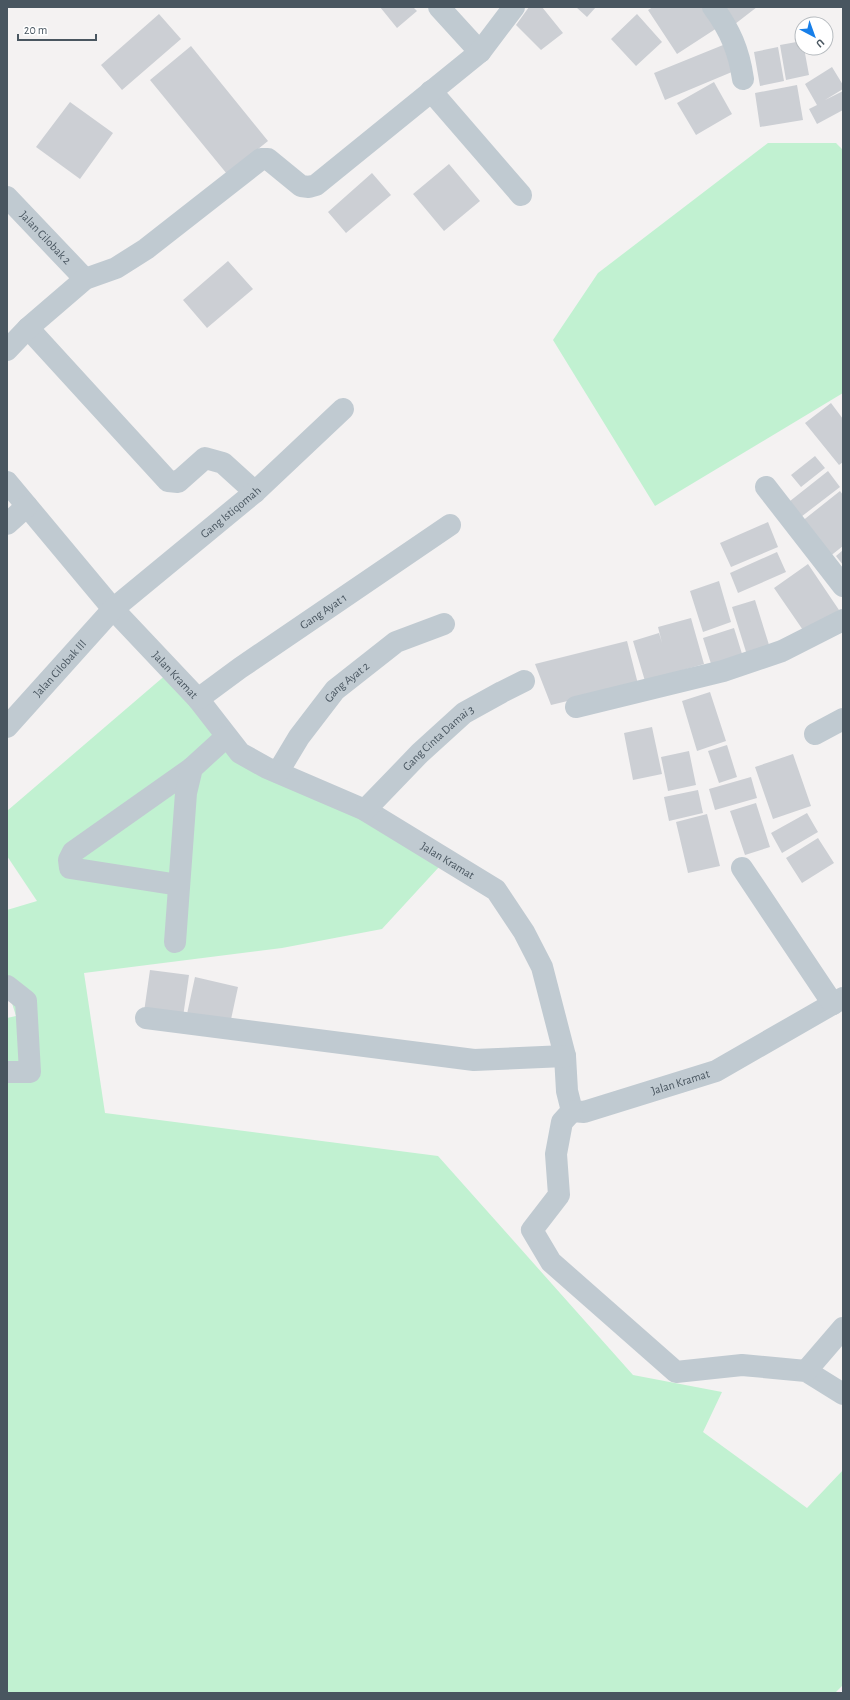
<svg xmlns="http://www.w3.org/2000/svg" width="850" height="1700" font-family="'Alegreya Sans',sans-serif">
  <rect width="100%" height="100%" fill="#f4f2f2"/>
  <path fill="#c1f1d1" d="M768 143H836L843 150V393L655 506 553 340 598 273Z
    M175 667 256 757 450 855 382 929 282 948 84 973 105 1113 438 1156 633 1375 722 1392 703 1432 807 1508 843 1470V1685L835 1693H7V1018L16 1016 7 987V910L37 901 7 856V811Z"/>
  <path fill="#cccfd4" d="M380 7H413L417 11 397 28Z
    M529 7H542L563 33 541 50 516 25Z
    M576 7H596L587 17Z
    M653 7H703L717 28 677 54 648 10Z
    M721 7H757L735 24Z
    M159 14 181 39 122 90 101 65Z
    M637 14 662 42 636 66 611 39Z
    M802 41V48H804L809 75 786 80 780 45Z
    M728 43 739 69 665 100 654 73Z
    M191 46 268 141 227 174 150 80Z
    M778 47 784 81 760 86 754 52Z
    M832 67 843 85V89L825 100 843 91V110L817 124 809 109 817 105 805 84Z
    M714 82 732 114 696 135 677 103Z
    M797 85 803 120 760 127 755 93Z
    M70 102 113 133 80 179 36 147Z
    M449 164 480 201 444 231 413 194Z
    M372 173 391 195 346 233 328 212Z
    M228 261 253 289 207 328 183 300Z
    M831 403 843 419V462L839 465 805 423Z
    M815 456 825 468 801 487 791 475Z
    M828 471 840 487 797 520 785 505Z
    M840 491 843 495V546L829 557 801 522Z
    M768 522 778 547 731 567 720 543Z
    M843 550V565L836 556Z
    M777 552 786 572 738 593 730 573Z
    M808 564 839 610 805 633 774 588Z
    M719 581 731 622 703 632 690 591Z
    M755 600 770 648 747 655 732 607Z
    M691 618 704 664 645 681 633 641 659 633 662 643 658 627Z
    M734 628 743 657 712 667 703 638Z
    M627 641 638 684 551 705 535 664Z
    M710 692 726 741 697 751 682 701Z
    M652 727 662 774 633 780 624 733Z
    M727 745 737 777 719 783 708 751Z
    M689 751 696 785 668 791 661 757Z
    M793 754 811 806 773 819 755 767Z
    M751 777 757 798 715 810 709 789Z
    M698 790 703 813 669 821 664 797Z
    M756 803 770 847 745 855 730 811Z
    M807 813 818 832 782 853 771 833Z
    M707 814 720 866 688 873 676 822Z
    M818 838 834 863 802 883 786 858Z
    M150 970 189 975 183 1017 144 1012Z
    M195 977 238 987 230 1024 187 1014Z"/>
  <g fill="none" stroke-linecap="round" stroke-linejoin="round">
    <g stroke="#c0cad1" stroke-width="22">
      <path d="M439 7 480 52"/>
      <path d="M713 7C730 30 739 51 743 79"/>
      <path d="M431 91 521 195"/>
      <path id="s1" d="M7 197 85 279"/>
      <path d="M28 328 168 481 178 482 205 458 223 463 255 492"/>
      <path d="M7 350 28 328 85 279 116 268 146 249 261 159H268L301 186 309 187 316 185 480 52 514 7"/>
      <path id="s2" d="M7 482 113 609 198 699 240 753 267 768 365 810 496 890 524 932 542 967 565 1056 567 1091 572 1111 584 1112 716 1071 843 998"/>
      <path d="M766 487 843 586"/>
      <path d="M7 524 27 506"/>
      <path id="s3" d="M198 699 240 668 450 525"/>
      <path d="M576 707 723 671 782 651 843 620"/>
      <path id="s4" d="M7 727 113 609 255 492 343 409"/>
      <path d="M815 734 843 719"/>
      <path id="s5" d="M278 772 299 737 335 690 396 642 444 624"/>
      <path id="s6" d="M365 810 420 753 464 713 502 692 524 681"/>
      <path d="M742 868 833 1004"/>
      <path d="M179 885 70 868 69 860 73 852 192 768"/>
      <path d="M175 942 186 793 192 768 226 737"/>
      <path d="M7 986 26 1001 30 1072H7"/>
      <path d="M146 1018 474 1060 565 1056"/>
      <path d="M572 1111 562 1122 556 1154 559 1195 532 1230 551 1262 676 1372 742 1365 806 1371 843 1394"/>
      <path d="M806 1371 843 1328"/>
    </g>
  </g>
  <g text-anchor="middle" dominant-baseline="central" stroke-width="3.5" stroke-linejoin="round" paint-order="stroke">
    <g font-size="12" fill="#495660" stroke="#fff">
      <text stroke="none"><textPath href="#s1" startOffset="56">Jalan Cilobak 2</textPath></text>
      <text stroke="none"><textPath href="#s4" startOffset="311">Gang Istiqomah</textPath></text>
      <text stroke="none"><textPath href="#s3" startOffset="153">Gang Ayat 1</textPath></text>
      <text stroke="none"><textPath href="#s4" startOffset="79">Jalan Cilobak III</textPath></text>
      <text stroke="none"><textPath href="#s2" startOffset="256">Jalan Kramat</textPath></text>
      <text stroke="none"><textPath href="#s5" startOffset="114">Gang Ayat 2</textPath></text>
      <text stroke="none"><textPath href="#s6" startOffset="103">Gang Cinta Damai 3</textPath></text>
      <text stroke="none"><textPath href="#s2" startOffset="592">Jalan Kramat</textPath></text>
      <text stroke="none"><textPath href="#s2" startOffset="999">Jalan Kramat</textPath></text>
    </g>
  </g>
  <rect width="850" height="1700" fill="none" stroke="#495660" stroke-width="16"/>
  <g transform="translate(814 36) rotate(139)"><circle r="19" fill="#ffffff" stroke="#b6bbbf"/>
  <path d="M0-3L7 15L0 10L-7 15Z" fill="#177fe9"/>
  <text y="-6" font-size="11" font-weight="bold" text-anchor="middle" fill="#495660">U</text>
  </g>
  <path d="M18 34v6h78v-6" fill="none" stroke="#495660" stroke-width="2"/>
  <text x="24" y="34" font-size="12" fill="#495660" stroke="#ffffff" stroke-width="3" paint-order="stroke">20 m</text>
</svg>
